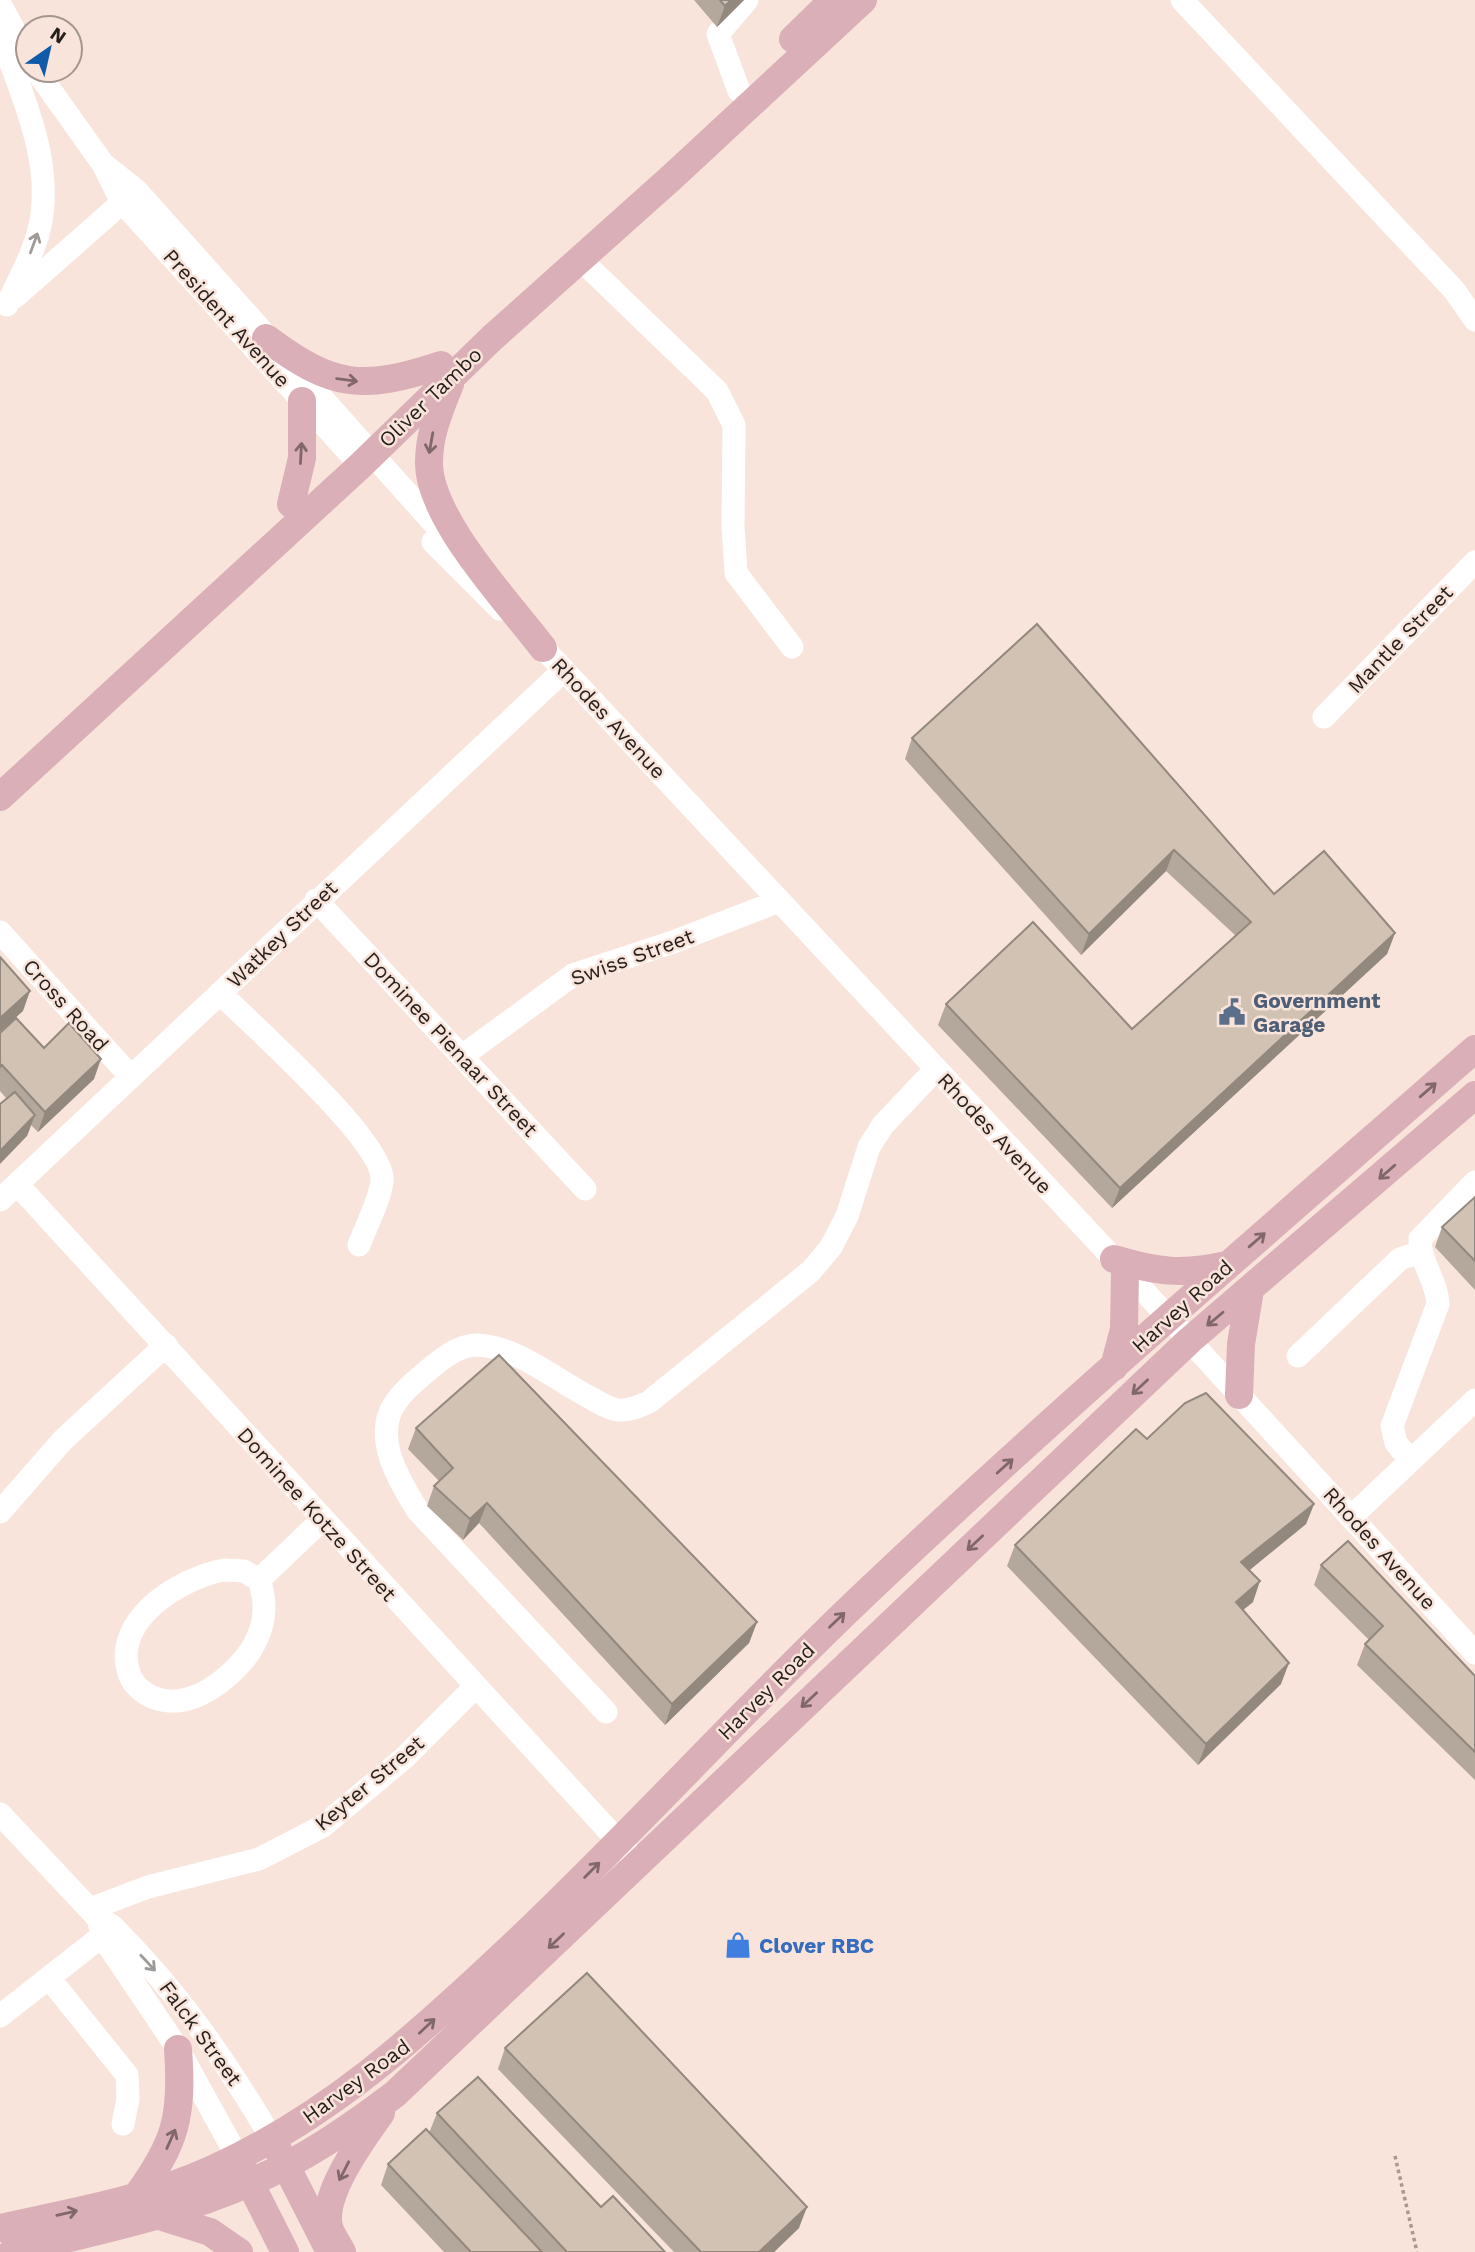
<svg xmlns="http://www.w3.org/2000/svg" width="1475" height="2252" font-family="'Work Sans',sans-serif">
  <rect width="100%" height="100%" fill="#f8e4db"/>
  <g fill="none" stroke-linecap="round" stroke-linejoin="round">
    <path stroke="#a79891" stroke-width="3.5" stroke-dasharray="3.5 3.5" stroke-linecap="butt" d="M1395 2156 1417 2252"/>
    <path stroke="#fff" stroke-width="23" d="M1182 0 1454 290 1475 320
      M0 4 28 56
      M0 33C21 94 54 160 40 226 34 253 19 279 7 305
      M36 70 103 164 122 202 354 458
      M739 91 718 34 747 0
      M103 164 136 190 456 548
      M580 259 717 391 734 425 733 527 736 573 792 647
      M15 297 134 192
      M433 542 500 609
      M533 637 1169 1318 1475 1653
      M1324 717 1475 562
      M316 900 585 1189
      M0 932 131 1077
      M220 993C253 1026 380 1138 382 1178 383 1193 365 1229 359 1245
      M462 1056 573 975 673 942 779 901
      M17 1184 629 1853
      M0 1200 564 670
      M1298 1356 1400 1259 1420 1252
      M1410 1460 1396 1443 1392 1426 1438 1304C1437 1281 1420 1263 1420 1239L1475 1182
      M0 1512 63 1440 166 1345
      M1352 1516 1475 1400
      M224 1570 244 1571 259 1580C270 1610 262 1639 241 1663 219 1687 185 1711 152 1697 142 1692 134 1686 130 1676 109 1621 180 1578 224 1570Z
      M259 1580 322 1520
      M606 1712 418 1511C399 1480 369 1433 399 1398 406 1388 417 1380 426 1372 440 1360 458 1345 477 1345 516 1346 556 1380 589 1397 598 1402 608 1409 618 1410 629 1411 640 1406 649 1402L811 1271 831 1247 847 1216 869 1147 883 1125 935 1070
      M0 1814 98 1918 112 1926C180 1994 223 2057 272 2139
      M90 1909 148 1887 259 1859 323 1826 404 1758 475 1687
      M98 1918 102 1936 178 2049 238 2158
      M49 1978 127 2075 128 2099 123 2124
      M0 2016 102 1936"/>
    <path stroke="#daafb7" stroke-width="28" d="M793 39 833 0
      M266 338C333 388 362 391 441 365
      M450 384C440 409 429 434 429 462 428 518 509 603 543 648
      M291 504 302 458V401
      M0 797 360 466 492 338 671 178 863 0
      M1114 1259C1158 1272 1182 1275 1227 1265
      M1114 1367 1124 1329 1125 1272
      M1239 1395 1241 1344 1250 1290
      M277 2148 327 2246
      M242 2167 285 2252
      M136 2197C176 2143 183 2116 178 2049
      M156 2215 210 2232 239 2252
      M0 2228C72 2212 145 2200 213 2169 326 2118 415 2038 505 1953 629 1837 742 1710 866 1593 1063 1406 1271 1228 1475 1049
      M12 2252C91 2232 174 2216 249 2183 302 2161 350 2128 395 2094L1190 1340 1475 1095
      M342 2252C338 2244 331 2235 329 2227 321 2195 363 2138 381 2113"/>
  </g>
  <path fill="#b4a79b" d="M694 0H744L717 27Z
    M1037 624 1274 894 1395 933 1387 954 1112 1208 938 1025 946 1004 1132 1029 1236 936 1166 871 1081 955 905 759 912 738Z
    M0 1033 44 1048 94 1079 38 1132 31 1125 27 1136 7 1099 0 1091Z
    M1475 1197V1290L1435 1247 1442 1227Z
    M416 1428 757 1622 749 1643 665 1725 479 1523 463 1540 427 1506 434 1486 439 1481 408 1449Z
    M1147 1439 1314 1504 1306 1524 1249 1570 1253 1602 1243 1610 1281 1684 1198 1765 1007 1566 1015 1545Z
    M1321 1565 1475 1676V1780L1357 1665 1365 1644 1369 1640 1314 1585Z
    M505 2048 799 2228 774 2252H674L498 2069Z
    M437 2113 601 2207 665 2252H444L381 2185 388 2164 429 2133Z"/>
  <path fill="#92887e" d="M731 0H744L717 27 725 6Z
    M1174 850 1166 871 1081 955 1089 934Z
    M1395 933 1387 954 1112 1208 1120 1188Z
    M30 991 23 1011 0 1032V1018Z
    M101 1059 94 1079 38 1132 45 1112Z
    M35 1115 27 1136 0 1164V1151Z
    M487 1503 479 1523 463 1540 470 1519Z
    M1314 1504 1306 1524 1234 1583 1241 1562Z
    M1260 1581 1253 1602 1228 1622 1236 1602Z
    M757 1622 749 1643 665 1725 672 1704Z
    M1289 1663 1281 1684 1198 1765 1206 1744Z
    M807 2207 799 2228 774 2252H759Z"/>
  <path fill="#d1c2b4" stroke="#92887e" stroke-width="2" d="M720 0H731L725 6Z
    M1037 624 1274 894 1324 851 1395 933 1120 1188 946 1004 1033 922 1132 1029 1251 922 1174 850 1089 934 912 738Z
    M0 957 30 991 0 1018Z
    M16 1018 44 1048 69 1023 101 1059 45 1112 2 1065 0 1067V1033Z
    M15 1092 35 1115 0 1151V1104Z
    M1475 1197V1261L1442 1227Z
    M499 1355 757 1622 672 1704 487 1503 470 1519 434 1486 453 1468 416 1428Z
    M1206 1393 1314 1504 1241 1562 1260 1581 1236 1602 1289 1663 1206 1744 1015 1545 1136 1429 1147 1439 1185 1403Z
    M1348 1541 1475 1676V1752L1365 1644 1383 1626 1321 1565Z
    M587 1973 807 2207 759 2252H701L505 2048Z
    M478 2077 601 2207 613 2196 665 2252H567L437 2113Z
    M426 2129 542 2252H471L388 2164Z"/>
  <defs><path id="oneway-shaft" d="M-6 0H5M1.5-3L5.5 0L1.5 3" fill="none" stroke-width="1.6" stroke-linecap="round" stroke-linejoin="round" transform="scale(1.75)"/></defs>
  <g stroke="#9d9a98">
    <use href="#oneway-shaft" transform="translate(34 243) rotate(-70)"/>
    <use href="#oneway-shaft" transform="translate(148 1963) rotate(47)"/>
  </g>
  <g stroke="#806769">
    <use href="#oneway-shaft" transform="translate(347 380) rotate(8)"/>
    <use href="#oneway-shaft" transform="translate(431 443) rotate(100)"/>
    <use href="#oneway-shaft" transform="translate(301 453) rotate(-87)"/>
    <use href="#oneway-shaft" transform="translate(1428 1090) rotate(-41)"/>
    <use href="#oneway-shaft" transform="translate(1387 1172) rotate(139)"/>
    <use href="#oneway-shaft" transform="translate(1257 1240) rotate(-41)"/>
    <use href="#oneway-shaft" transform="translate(1215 1319) rotate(140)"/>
    <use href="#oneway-shaft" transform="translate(1140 1387) rotate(137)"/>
    <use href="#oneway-shaft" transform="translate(1005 1466) rotate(-42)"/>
    <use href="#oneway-shaft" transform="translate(975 1543) rotate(137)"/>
    <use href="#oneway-shaft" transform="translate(837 1620) rotate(-44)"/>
    <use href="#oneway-shaft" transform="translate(809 1700) rotate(137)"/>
    <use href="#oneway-shaft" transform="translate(592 1870) rotate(-45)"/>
    <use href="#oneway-shaft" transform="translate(556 1941) rotate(136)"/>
    <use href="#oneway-shaft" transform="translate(427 2026) rotate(-43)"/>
    <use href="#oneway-shaft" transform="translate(171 2139) rotate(-66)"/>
    <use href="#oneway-shaft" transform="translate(344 2171) rotate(117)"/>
    <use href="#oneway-shaft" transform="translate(67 2213) rotate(-13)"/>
  </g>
  <defs>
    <symbol id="civic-bare" viewBox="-9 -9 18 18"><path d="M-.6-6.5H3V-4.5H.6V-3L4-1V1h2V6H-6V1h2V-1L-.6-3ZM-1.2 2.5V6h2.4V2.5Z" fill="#5c6f8a" stroke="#f8e4db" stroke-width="2.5" paint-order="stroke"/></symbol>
    <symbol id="shop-bare" viewBox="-9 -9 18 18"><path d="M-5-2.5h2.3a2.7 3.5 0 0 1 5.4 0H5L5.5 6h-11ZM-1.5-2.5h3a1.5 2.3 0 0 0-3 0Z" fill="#3f7fe0" stroke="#f8e4db" stroke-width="2.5" paint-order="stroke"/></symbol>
  </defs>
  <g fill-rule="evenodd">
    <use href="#civic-bare" x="1213" y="993" width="38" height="38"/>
    <use href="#shop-bare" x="719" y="1926" width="38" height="38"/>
  </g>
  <g text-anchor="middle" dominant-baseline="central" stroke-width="5" stroke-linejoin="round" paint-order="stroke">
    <g font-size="21" fill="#261f1b" stroke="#f8e4db">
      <text transform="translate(227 318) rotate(48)">President Avenue</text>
      <text transform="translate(430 397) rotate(-44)">Oliver Tambo</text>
      <text transform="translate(1400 639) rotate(-46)">Mantle Street</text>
      <text transform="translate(609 718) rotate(47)">Rhodes Avenue</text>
      <text transform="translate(282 934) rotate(-44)">Watkey Street</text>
      <text transform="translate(632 957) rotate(-20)">Swiss Street</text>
      <text transform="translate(66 1005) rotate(48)">Cross Road</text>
      <text transform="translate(451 1044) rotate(47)">Dominee Pienaar Street</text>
      <text transform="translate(995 1133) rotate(47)">Rhodes Avenue</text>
      <text transform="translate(1182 1306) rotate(-42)">Harvey Road</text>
      <text transform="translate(317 1514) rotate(48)">Dominee Kotze Street</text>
      <text transform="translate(1380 1548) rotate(48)">Rhodes Avenue</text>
      <text transform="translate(766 1691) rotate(-45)">Harvey Road</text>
      <text transform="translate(369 1783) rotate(-40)">Keyter Street</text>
      <text transform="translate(201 2033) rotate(54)">Falck Street</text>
      <text transform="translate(356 2081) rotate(-36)">Harvey Road</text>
    </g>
    <g font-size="21" font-weight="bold" fill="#4e5e75" stroke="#f8e4db" text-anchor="start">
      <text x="1253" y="1000">Government<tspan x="1253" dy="24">Garage</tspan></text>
    </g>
    <g font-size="21" font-weight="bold" fill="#366cbe" stroke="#f8e4db" text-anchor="start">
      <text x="759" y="1945">Clover RBC</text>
    </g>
  </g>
  <g transform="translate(49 49) rotate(34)"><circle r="33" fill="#f8e4db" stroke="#a4958e" stroke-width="2"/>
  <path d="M0-5L12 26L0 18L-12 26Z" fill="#0f5baa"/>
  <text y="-10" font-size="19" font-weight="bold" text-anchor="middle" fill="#261f1b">N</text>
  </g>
</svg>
